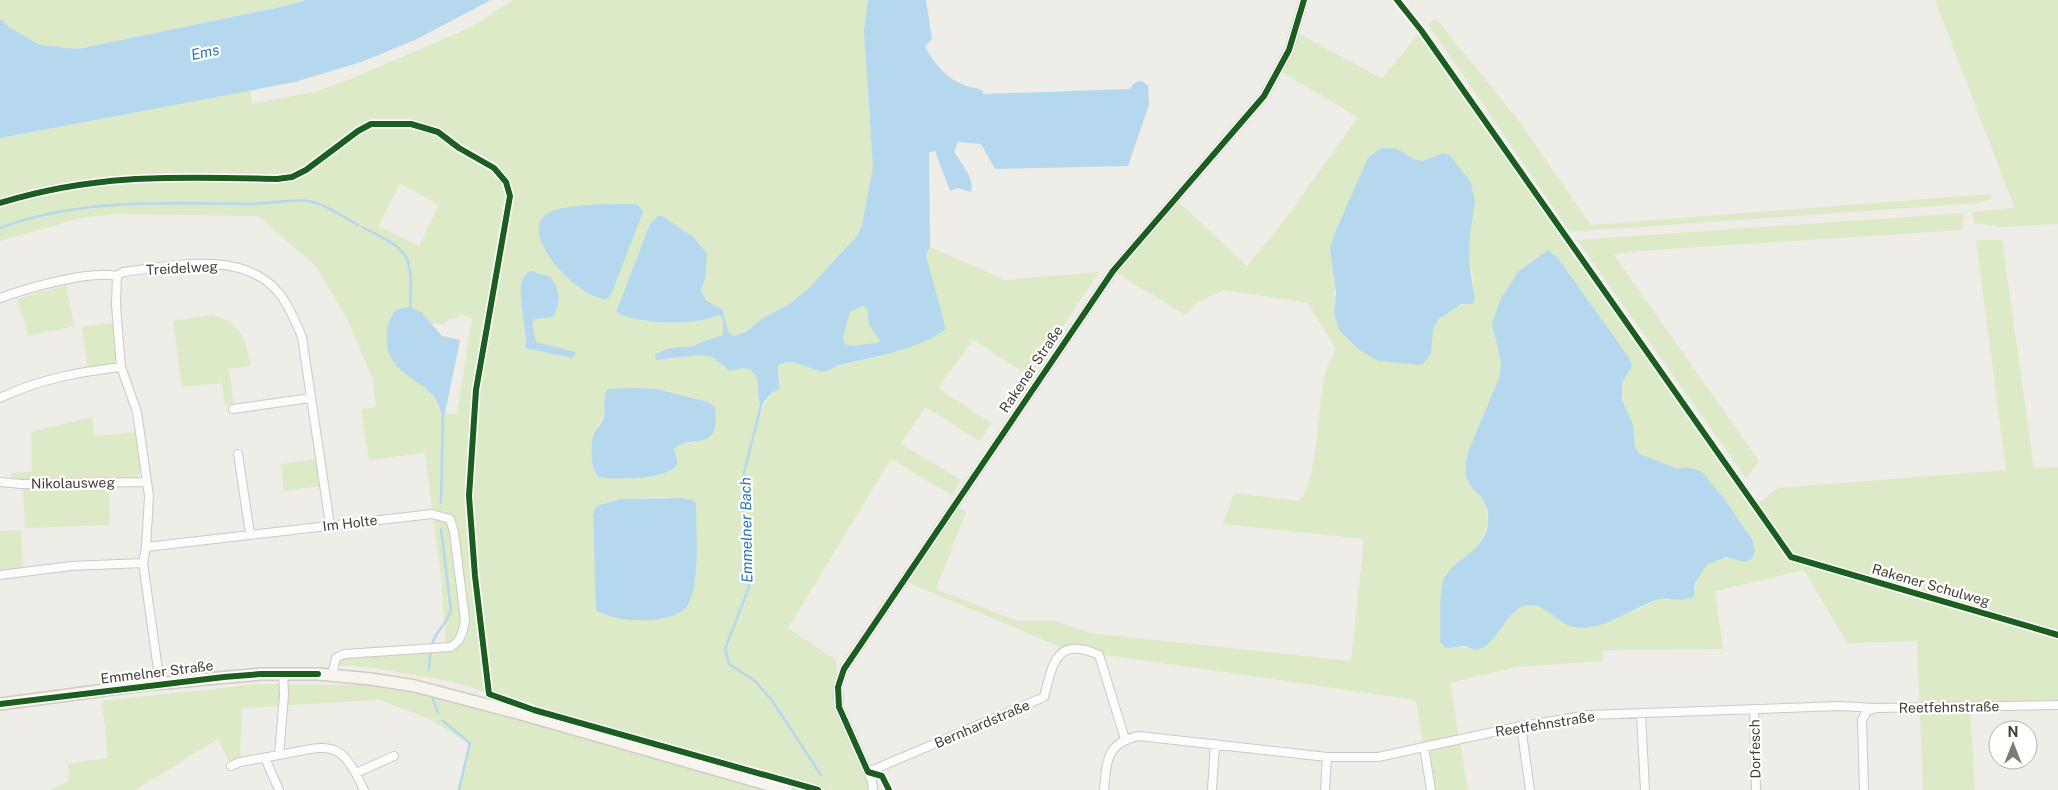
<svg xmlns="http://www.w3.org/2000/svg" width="2058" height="790" font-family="'Public Sans',sans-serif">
  <rect width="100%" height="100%" fill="#eeede8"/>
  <path fill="#dceac7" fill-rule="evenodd" d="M0 0H305L290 5 78 49 40 45 9 27 0 19Z
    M514 0H868L864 31 873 167 862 225 857 236 810 287 790 304 763 318 753 327 735 336 729 333 722 309 707 301 701 291 705 274 692 236 662 216 655 218 650 224 616 312C638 325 696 326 718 315L723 319V335L698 343 695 346 670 348 655 354 662 359H673L694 354 712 357 730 371 743 368 751 370C764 383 754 392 761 405L759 419 765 403 781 384 778 366C791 356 809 369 822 372 829 371 834 367 840 366 876 356 916 351 946 329L926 255 930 247 1005 280 1099 272 1030 376 973 340 938 388 991 423 980 441 925 407 901 444 961 480 952 496 891 459 788 628 836 660 839 707 873 790H830L828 786 829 790H457L469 744 432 720 380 700 242 708 240 762 231 766 218 739 135 790H50L69 781 68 763 108 758 102 701 258 684 366 685 412 692 534 724 535 707 534 710 527 708 471 687 448 681 369 667 333 665 339 656 446 650 441 577 425 453 369 460 361 409 376 407 373 380 348 321 316 266 258 216 115 214 81 218 0 241V138L251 90 252 104 318 91 355 77 469 28ZM400 183 439 205 419 246 378 226ZM629 204 601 299C575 291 561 271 544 250L561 209ZM554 282 559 293 553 316 535 319 532 323 536 342 574 352 572 358 525 348 528 334 521 301ZM420 312 431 324H445L449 319 458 318 460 314 472 318 457 414 441 413C437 388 408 378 392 361ZM636 388 657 389 696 398 716 416 711 435 694 443 679 445 674 449V456L656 475 623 479 598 477C590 469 591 446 594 435 597 426 603 421 605 410ZM665 497 693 500 696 503V576L691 596 661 619H624L596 610 593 514 597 506 620 499Z
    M1935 0H2058V224L2000 227 1974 223 1972 212 2013 208V204Z
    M1436 19 1516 117 1591 225 1991 194V199L1976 203 1570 232 1428 24Z
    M1421 30 1790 557 1796 559 1759 503 1778 488 2006 470 1976 240H2002L2034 468 2058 467V705L1970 706 1975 790H1923L1917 641 1847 643 1804 570 1715 591 1723 649 1603 650 1602 661 1516 667 1450 683 1468 790H1431L1416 700 1065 649 902 580 955 504 966 512 936 589 1017 621H1055L1090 633 1351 661 1364 539 1223 524 1234 493 1299 501C1319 482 1317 403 1325 374 1327 366 1332 357 1336 349L1308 303 1224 290 1197 302 1186 315 1113 271 1175 199 1247 266 1284 221 1358 117 1280 71 1296 32 1382 79ZM1398 149C1417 162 1422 164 1443 154L1475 201C1472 214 1469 229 1469 243 1468 263 1478 286 1472 304 1455 303 1442 315 1433 329L1334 313 1336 230 1350 200ZM1548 250 1557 257 1630 359V370C1613 384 1626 403 1630 419 1634 430 1631 444 1639 453 1643 457 1671 469 1678 469 1683 469 1687 467 1693 468L1753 541 1755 550 1752 559C1742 563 1735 556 1725 558 1709 560 1694 574 1696 590L1668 600 1659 599 1613 621 1567 625C1558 620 1550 612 1541 607 1511 593 1502 645 1477 649 1471 650 1461 646 1454 646L1448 573 1480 545 1488 521 1486 504 1472 486 1468 452 1499 378 1501 362 1492 324 1519 271Z
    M1964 213 1962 230 1638 251 1614 255 1759 461 1746 478 1577 240Z
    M66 285 74 326 29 336 17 299Z
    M863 306 867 308 869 325 880 341 877 343C866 342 856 348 845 344L843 337 850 312Z
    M212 315C241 323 246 339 251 366L229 369 234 404 225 405 222 383 182 387 173 321Z
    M113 323 119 355 115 363 88 368 82 327Z
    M92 417 95 436 136 432 142 471 134 479 23 481 11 478V473L32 471 31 432Z
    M317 459 321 486 284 491 281 464Z
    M109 488 110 525 25 528 23 489Z
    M21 530 23 568 0 570V531Z"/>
  <path fill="#b6d8ee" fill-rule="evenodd" d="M305 0H491L415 40 361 62 295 82 0 138V19L9 27 40 45 78 49 290 5Z
    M868 0H926L932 39 925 47C935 64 946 78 964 85 971 88 977 87 983 91V94L1130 89 1134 83 1141 81 1148 85 1149 105 1128 166 995 169 981 144 958 142 954 152C961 163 975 178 971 192L957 188 950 191 935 151 929 152 930 247 926 255 946 329C916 351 876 356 840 365 834 367 829 371 822 372 809 369 791 356 778 366 777 374 781 382 779 389L772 393 761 405C754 392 764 383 751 370L743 368 730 371 712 357 699 355 656 360 655 354 670 348 695 346 698 343 723 335V319L719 315C695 326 639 325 616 312L650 224 658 216H662L692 236 707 253 705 279 701 291 707 301 722 309 729 333 735 336 747 331 763 318 790 304 810 287 857 236 862 225 873 167 864 31ZM863 306 867 308 869 325 880 341 877 343C866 342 856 348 845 344L843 337 850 312Z
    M1381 148 1398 149 1413 159 1423 161 1443 153 1450 155 1471 183 1475 201 1469 243 1470 268 1475 300 1472 304H1461L1439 319 1433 329 1431 353 1422 365 1378 361 1357 348 1339 330 1334 313 1336 293 1330 249 1336 230 1368 158Z
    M629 204 638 205 643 212 611 295 607 299C579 301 515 232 548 213 562 204 611 204 629 204Z
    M1548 250 1557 257 1630 359 1632 366 1622 383V399L1633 425 1635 447 1640 454 1678 469 1687 467 1701 471 1723 497 1753 541 1755 550 1752 559 1745 562 1726 557 1707 565 1695 583 1694 597C1678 603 1669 596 1656 600 1631 609 1602 632 1574 627 1558 624 1546 604 1530 605 1512 605 1501 633 1489 643 1486 647 1480 648 1476 650L1464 646 1446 648 1440 642C1441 629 1439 592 1443 581 1454 556 1485 554 1488 522 1490 495 1473 495 1467 479 1464 470 1467 460 1468 452L1499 378 1501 362 1492 324 1500 300 1519 271Z
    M531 271 550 277C561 290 561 302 553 317L535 319 532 323 536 342 575 352V355L572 358 525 348C530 330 509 279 531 271Z
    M410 307 421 312 442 336 460 340 445 413H441C436 378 386 380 387 339 387 332 387 326 390 320 394 309 399 308 410 307Z
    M636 388 657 389 708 402 715 407C721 455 690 433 674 449 674 454 678 460 677 464 671 480 612 480 598 477 590 469 590 444 594 434 597 428 602 424 604 417 606 407 602 397 607 389Z
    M680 498 693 500 696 503C696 527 701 586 687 606 679 617 661 619 648 620 631 621 611 619 596 610L593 514 597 506 620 499Z"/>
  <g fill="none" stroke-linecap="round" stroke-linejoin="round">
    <path stroke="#b6d8ee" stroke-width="2.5" d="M362 227C413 252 412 254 410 311
      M0 228C79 198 166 203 249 204 266 204 292 199 307 201 324 203 343 217 358 225
      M762 402 744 473 743 497 749 587 725 649 729 664 755 681 771 699 821 775
      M441 503 443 412
      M429 670C430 658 430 645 436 635 442 626 447 621 451 611L441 529
      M433 699 438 713
      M443 721 470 743 459 790"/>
    <defs>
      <path id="street" d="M117 276 116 305 121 367 137 412 149 496 146 547 143 563 160 684
        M0 298C28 288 89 270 117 276L123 272C172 266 243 249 279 293 289 306 296 322 302 337L330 525
        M0 398C39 379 79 372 121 367
        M233 409 311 398
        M238 454 250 534
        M0 482 21 484 146 482
        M146 547 432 514 450 519 454 532 465 620C463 632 461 642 450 647L344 654 336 658 332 675
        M0 575 71 566 143 563
        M283 673 284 695 279 755C331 745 340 738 364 790
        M1754 709 1756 790
        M1641 714 1645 790
        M1521 726 1530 790
        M1424 747 1431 790
        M265 758 279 790
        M231 766 240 762 279 755
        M868 772 1044 697C1053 663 1056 636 1099 655L1125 739
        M356 773 394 756
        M873 790 872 781 839 707 838 687 844 669 1113 271 1264 96 1289 50 1304 0
        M1104 790C1107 760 1106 743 1139 736L1327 757H1378L1521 726 1589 715 1840 706 1876 708 2058 705
        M1212 790 1215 744
        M1325 790 1327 757
        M1864 790 1862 720 1867 711 1874 709"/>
      <path id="secondary" d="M0 704 143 685 261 674H318L371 679 415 686 525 715 787 790"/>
    </defs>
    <use href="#street" stroke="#cbc9c4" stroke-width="10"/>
    <use href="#secondary" stroke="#cfccc0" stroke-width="14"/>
    <use href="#street" stroke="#fcfcfc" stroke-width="8"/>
    <use href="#secondary" stroke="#f6f4ed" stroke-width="11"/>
    <defs>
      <path id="cycleway" d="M1397 0 1421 30 1791 557 2058 635
        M0 203C98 173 177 177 277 179L292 177 306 170 358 131 371 124H411L438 132 459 148 494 168 506 182 510 196 476 390 469 496 475 576 489 694 534 710 818 790
        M0 704 224 677 261 674H318
        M889 790 882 776 868 772 839 707 838 687 844 669 1113 271 1264 96 1289 50 1304 0"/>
    </defs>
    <use href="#cycleway" stroke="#fff" stroke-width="9"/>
    <use href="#cycleway" stroke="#1b5e20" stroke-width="6"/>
  </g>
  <g text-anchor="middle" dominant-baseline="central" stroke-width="4.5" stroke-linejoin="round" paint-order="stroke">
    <g font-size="14" fill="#443e34" stroke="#fff">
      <text transform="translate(182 268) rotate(-3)">Treidelweg</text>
      <text transform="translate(1031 369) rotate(-56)">Rakener Straße</text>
      <text transform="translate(73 483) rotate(-1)">Nikolausweg</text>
      <text transform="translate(350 523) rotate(-7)">Im Holte</text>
      <text transform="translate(1931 585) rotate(16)">Rakener Schulweg</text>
      <text transform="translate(157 672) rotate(-7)">Emmelner Straße</text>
      <text transform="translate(1949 707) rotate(-1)">Reetfehnstraße</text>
      <text transform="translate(982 724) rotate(-23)">Bernhardstraße</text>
      <text transform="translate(1545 724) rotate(-9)">Reetfehnstraße</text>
      <text transform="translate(1755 749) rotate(-91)">Dorfesch</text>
    </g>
    <g font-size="15" font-style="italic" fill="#2c79b1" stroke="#fff">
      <text transform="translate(205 52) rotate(-12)">Ems</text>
      <text transform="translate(746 530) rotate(-91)">Emmelner Bach</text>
    </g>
  </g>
  <g transform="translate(2013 745)"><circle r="24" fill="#ffffff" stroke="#b4b2ae"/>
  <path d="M0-4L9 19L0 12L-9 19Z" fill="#807b73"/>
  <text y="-8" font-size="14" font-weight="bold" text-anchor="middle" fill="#443e34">N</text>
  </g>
</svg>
